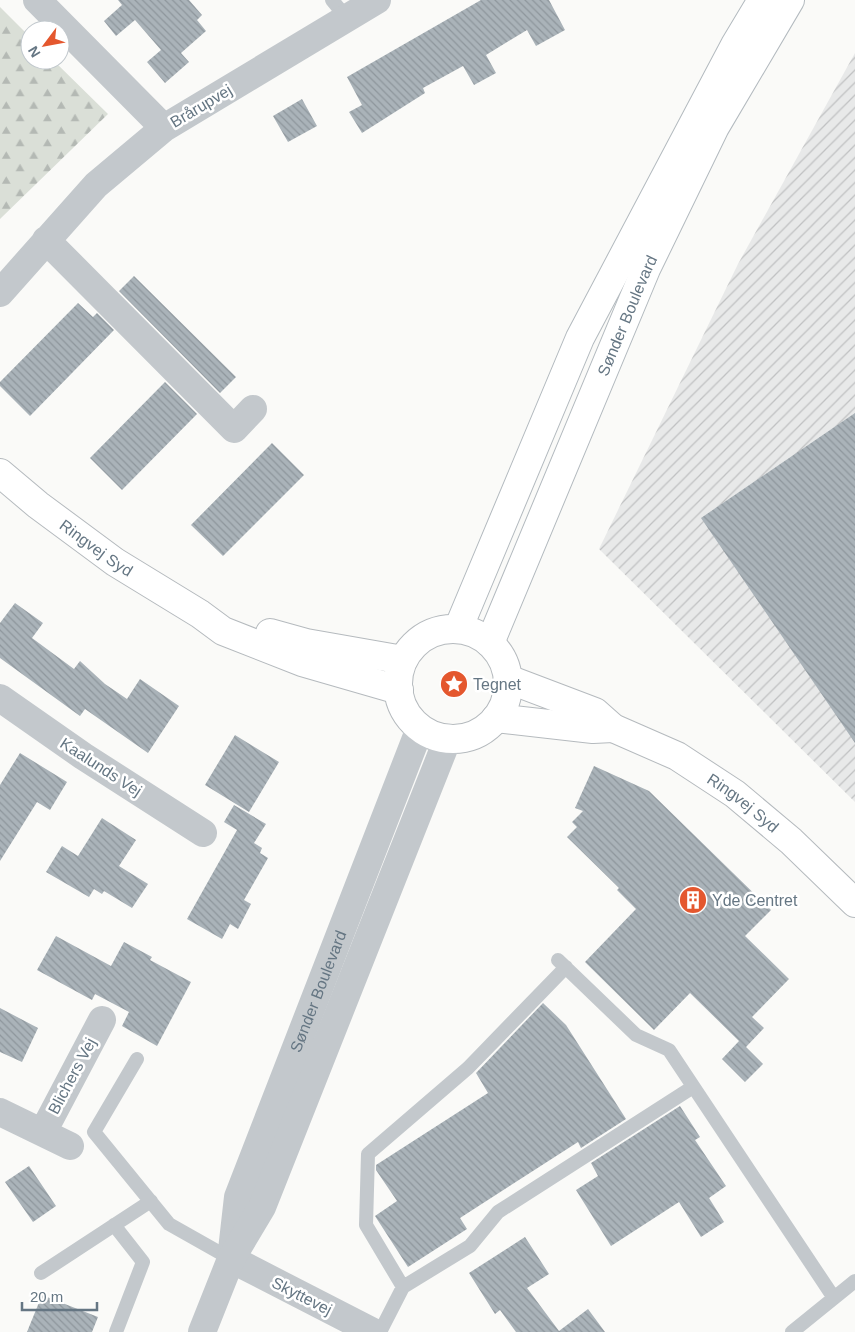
<svg xmlns="http://www.w3.org/2000/svg" width="855" height="1332" font-family="Helvetica,sans-serif">
  <defs>
    <pattern id="industrial-furrows" width="10" height="10" patternUnits="userSpaceOnUse" patternTransform="scale(1.25)"><rect width="10" height="10" fill="#e8e9e9"/><path d="M-1 1l2-2M0 10L10 0M9 11l2-2" fill="none" stroke="#c0c1c2"/></pattern>
    <pattern id="forest-firs" width="22" height="20" patternUnits="userSpaceOnUse" patternTransform="scale(1.25)"><rect width="22" height="20" fill="#dadfd7"/><path d="M5 1l3.5 6h-7zM16 11l3.5 6h-7z" fill="#b4b9b4"/></pattern>
    <pattern id="building-back-hatch" width="6" height="6" patternUnits="userSpaceOnUse" patternTransform="scale(1.25)"><rect width="6" height="6" fill="#aab3b9"/><path d="M-1 5l2 2M0 0l6 6M5-1l2 2" fill="none" stroke="#8e969c"/></pattern>
  </defs>
  <rect width="100%" height="100%" fill="#fafaf8"/>
  <path fill="url(#industrial-furrows)" d="M855 53V802L599 549 738 264Z"/>
  <path fill="url(#forest-firs)" d="M0 7 30 37V60H53L108 114 0 219Z"/>
  <path fill="url(#building-back-hatch)" d="M118 0H189L202 15 197 20 206 31 181 53 189 62 165 83 147 62 161 50 135 20 116 36 104 21 122 5Z
    M481 0H549L565 30 536 46 527 30 486 55 496 73 474 85 463 66 423 88 425 93 362 133 349 112 362 105 347 77Z
    M302 99 317 126 288 142 273 116Z
    M134 276 236 377 220 393 119 291Z
    M78 303 93 317 97 313 114 330 30 416 0 386V382Z
    M165 382 197 414 122 490 90 458Z
    M855 413V743L701 518Z
    M272 443 304 475 223 556 191 525Z
    M15 603 43 623 32 638 74 669 80 661 105 684 127 699 140 679 179 706 148 753 85 709 80 716 0 658V623Z
    M235 735 279 762 249 812 205 785Z
    M20 753 67 782 50 810 37 802 0 861V785Z
    M594 766 649 791 771 910 745 936 789 979 752 1017 764 1028 746 1047 763 1064 745 1082 722 1059 739 1041 690 993 654 1030 585 962 636 909 617 890 619 888 567 837 577 827 572 822 583 811 575 808Z
    M234 805 266 824 254 843 262 848 260 853 268 858 244 900 251 904 238 929 230 924 222 939 187 919 237 830 224 822Z
    M102 818 136 840 119 866 148 884 132 908 104 891 102 894 94 889 89 897 46 872 62 846 78 856Z
    M56 936 111 966 124 942 152 957 150 960 191 982 157 1046 122 1026 129 1012 95 994 92 1000 37 970Z
    M543 1003 566 1025 626 1119 581 1148 578 1142 460 1218 467 1229 408 1267 375 1216 397 1201 376 1170V1165L488 1093 476 1073Z
    M0 1008 38 1028 22 1062 0 1052Z
    M680 1106 700 1137 695 1140 726 1186 709 1198 724 1222 701 1237 679 1202 611 1246 576 1190 598 1176 591 1163Z
    M29 1166 56 1206 33 1222 5 1182Z
    M525 1237 549 1274 527 1288 559 1331 588 1309 605 1332H516L500 1310 495 1314 469 1273Z
    M42 1295 98 1317 92 1332H27Z"/>
  <g fill="none" stroke-linecap="round" stroke-linejoin="round">
    <defs>
      <g id="secondary">
        <path d="M458 629 580 338 735 45 762 0"/>
        <path id="s2" d="M490 643 646 269 715 127 790 0"/>
      </g>
      <g id="primary">
        <path id="s3" d="M0 473 38 505 115 562 200 614 223 631 302 662 399 690"/>
        <circle cx="453" cy="684" r="55"/>
        <path d="M270 633 306 643 403 660"/>
        <path id="s4" d="M508 679 595 712 613 728 677 756 735 794 791 841 855 903"/>
        <path d="M496 718 593 729 613 728"/>
      </g>
    </defs>
    <use href="#secondary" stroke="#b3babf" stroke-width="30"/>
    <use href="#primary" stroke="#b5babe" stroke-width="30"/>
    <path stroke="#c3c8cc" stroke-width="14" d="M332 0 346 17
      M558 960 636 1035 669 1050 834 1298
      M137 1059 94 1132 169 1224 231 1259
      M114 1225 143 1262 116 1332
      M41 1273 151 1201
      M403 1287 366 1225 368 1154 468 1068 566 967
      M380 1332 403 1287 470 1246 498 1212 693 1087
      M792 1332 855 1281"/>
    <path stroke="#c3c8cc" stroke-width="28" d="M37 0 164 128
      M46 240 234 429 253 409
      M0 293 96 185 164 128 377 0
      M0 698 83 756 203 833
      M0 1112 70 1146
      M43 1132 102 1020"/>
    <g stroke="#c3c8cc" stroke-width="28">
      <path id="s1" d="M232 1250 238 1197 420 728"/>
      <path d="M231 1259 373 1332"/>
      <path d="M202 1332 231 1259 262 1207 448 738"/>
    </g>
    <use href="#secondary" stroke="#fff" stroke-width="28"/>
    <use href="#primary" stroke="#fff" stroke-width="28"/>
  </g>
  <defs>
    <symbol id="sight-disc" viewBox="-11 -11 22 22"><circle r="9.5" fill="#e4572e" stroke="#fff"/><path d="M0-6L1.8-2.2L6-1.7L2.9 1.2L3.7 5.4L0 3.3L-3.7 5.4L-2.9 1.2L-6-1.7L-1.8-2.2Z" fill="#fff"/></symbol>
    <symbol id="building-disc" viewBox="-11 -11 22 22"><circle r="9.5" fill="#e4572e" stroke="#fff"/><path d="M-4-6H4V6H1V3H-1V6H-4ZM-2.5-4.3h1.7v1.8h-1.7ZM.8-4.3h1.7v1.8H.8ZM-2.5-1h1.7V.8h-1.7ZM.8-1h1.7V.8H.8Z" fill="#fff"/></symbol>
  </defs>
  <g fill-rule="evenodd">
    <use href="#sight-disc" x="438" y="668" width="32" height="32"/>
    <use href="#building-disc" x="677" y="884" width="32" height="32"/>
  </g>
  <g text-anchor="middle" dominant-baseline="central" stroke-width="5" stroke-linejoin="round" paint-order="stroke">
    <g font-size="16" fill="#657683" stroke="#fff">
      <text transform="translate(201 106) rotate(-31)">Brårupvej</text>
      <text stroke="none"><textPath href="#s2" startOffset="355">Sønder Boulevard</textPath></text>
      <text stroke="none"><textPath href="#s3" startOffset="122">Ringvej Syd</textPath></text>
      <text transform="translate(101 767) rotate(33)">Kaalunds Vej</text>
      <text stroke="none"><textPath href="#s4" startOffset="268">Ringvej Syd</textPath></text>
      <text stroke="none"><textPath href="#s1" startOffset="274">Sønder Boulevard</textPath></text>
      <text transform="translate(72 1076) rotate(-62)">Blichers Vej</text>
      <text transform="translate(302 1296) rotate(27)">Skyttevej</text>
    </g>
    <g font-size="16" fill="#657683" stroke="#fff" text-anchor="start">
      <text x="473" y="684">Tegnet</text>
      <text x="712" y="900">Yde Centret</text>
    </g>
  </g>
  <g transform="translate(45 45) rotate(238)"><circle r="24" fill="#ffffff" stroke="#c1c8cd"/>
  <path d="M0-4L9 19L0 12L-9 19Z" fill="#e4572e"/>
  <text y="-8" font-size="14" font-weight="bold" text-anchor="middle" fill="#657683">N</text>
  </g>
  <path d="M22 1302v8h75v-8" fill="none" stroke="#657683" stroke-width="2.5"/>
  <text x="30" y="1302" font-size="15" fill="#657683" stroke="#ffffff" stroke-width="4" paint-order="stroke">20 m</text>
</svg>
